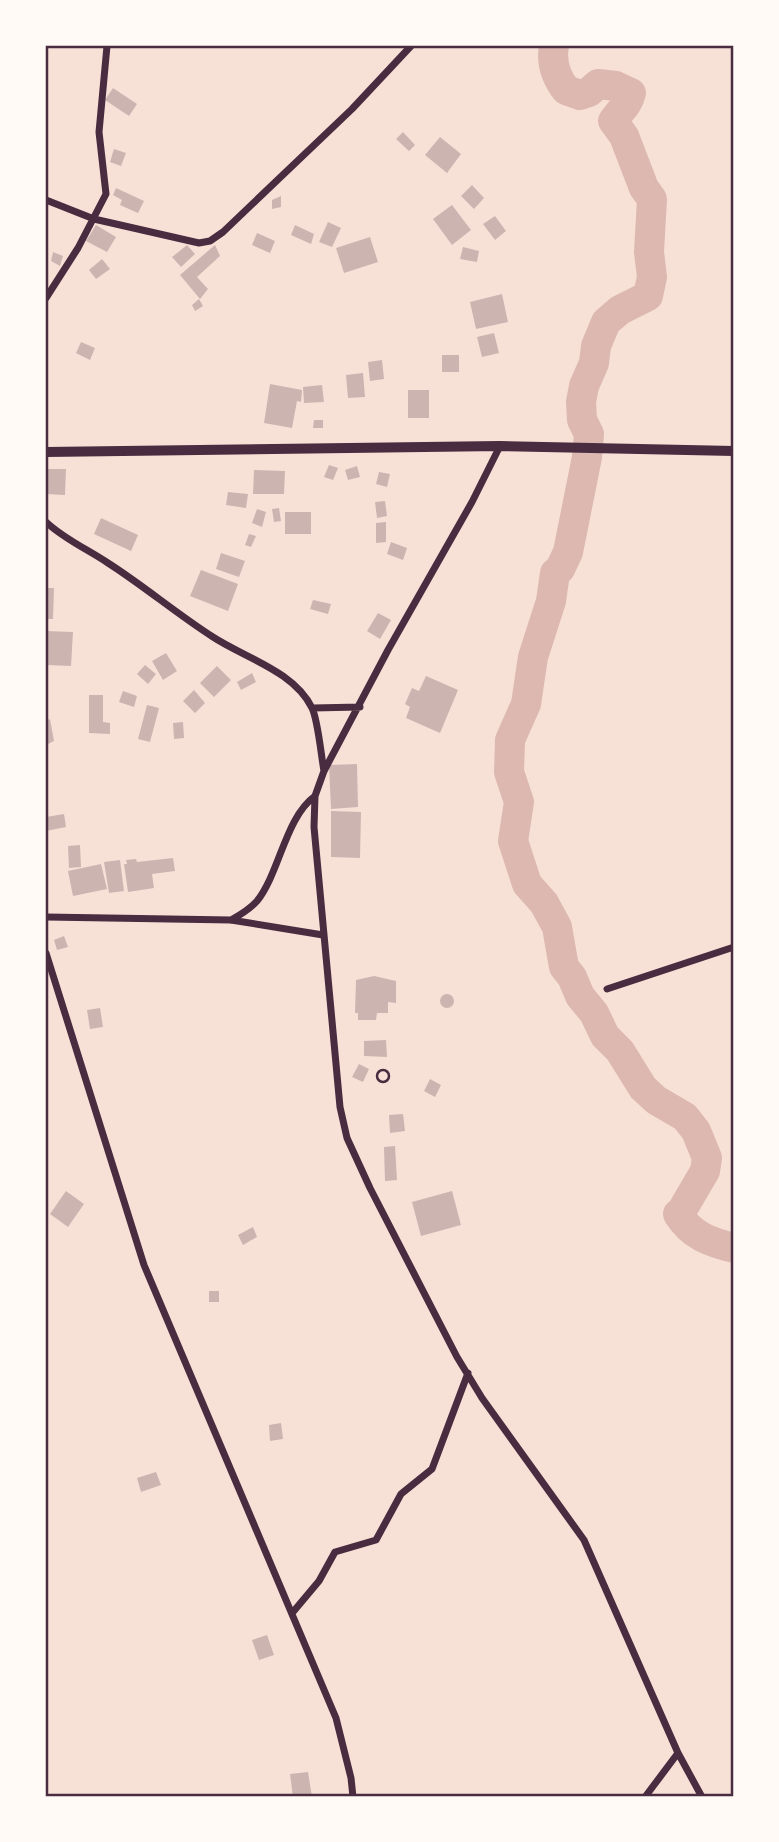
<svg xmlns="http://www.w3.org/2000/svg" width="779" height="1842" font-family="Montserrat,sans-serif">
  <rect width="100%" height="100%" fill="#f7e1d7"/>
  <g fill="none" stroke-linecap="round" stroke-linejoin="round">
    <path stroke="#dcb8b0" stroke-width="30" d="M554 46C551 62 556 77 566 90L580 95 589 92 598 84 616 86 631 93C628 106 620 110 613 121L624 136 644 188 652 199 649 252 652 277 648 296 620 310 606 322 596 346 594 363 584 386 581 402 582 420 589 434 587 457 568 552 560 569 555 573 551 601 533 657 526 704 510 740 509 772 519 802 513 841 527 884 544 903 557 927 564 967 572 977 580 996 594 1013 605 1036 620 1051 643 1088 656 1100 685 1117 696 1131 707 1158 705 1171 681 1212 678 1214C691 1235 709 1242 734 1248"/>
  </g>
  <path fill="#ccb4b1" d="M113 88 137 104 129 116 105 100Z
    M403 132 415 145 409 151 396 139Z
    M440 137 461 154 447 173 425 155Z
    M114 149 126 153 121 166 110 162Z
    M472 185 484 198 474 209 461 196Z
    M116 188 144 201 138 213 120 205 122 200 113 195Z
    M281 196V207L272 209V200Z
    M452 205 471 230 452 245 433 219Z
    M495 216 506 231 495 240 483 224Z
    M328 222 341 228 332 247 319 242Z
    M96 225 116 237 107 252 86 241Z
    M295 225 314 234 311 244 291 235Z
    M257 233 275 241 270 253 252 245Z
    M370 237 378 262 344 273 336 248Z
    M187 245 195 254 181 267 172 257Z
    M215 245 220 256 197 277 208 289 200 299 180 275Z
    M463 247 479 251 477 262 460 259Z
    M53 252 63 256 60 266 51 261Z
    M102 259 110 269 96 279 89 270Z
    M502 294 508 322 476 329 470 302Z
    M199 299 203 306 195 311 192 305Z
    M494 333 499 353 482 357 477 337Z
    M81 342 95 348 90 360 76 353Z
    M442 355H459V372H442Z
    M382 360 384 379 370 381 368 362Z
    M363 373 365 397 348 398 346 375Z
    M270 384 302 390 301 402 297 401 292 428 264 423Z
    M322 385 324 402 304 403 303 387Z
    M408 390H429V418H408Z
    M314 420H323V428H313Z
    M329 465 338 468 333 480 324 477Z
    M357 466 360 477 348 480 345 470Z
    M46 469H66L65 495 46 494Z
    M254 470 285 471 284 494H253Z
    M379 472 390 474 387 487 376 484Z
    M228 492 248 494 246 508 226 505Z
    M385 501 387 516 377 518 375 502Z
    M279 508 281 521 274 522 272 509Z
    M257 509 266 512 262 527 252 523Z
    M285 512H311V534H285Z
    M101 518 138 535 131 551 94 534Z
    M386 522V542L376 543V523Z
    M249 534 256 536 251 547 245 545Z
    M391 542 407 548 403 560 387 554Z
    M221 553 245 561 239 577 216 569Z
    M201 570 238 584 228 611 190 596Z
    M46 588H54L53 619H46Z
    M313 600 331 604 328 614 310 609Z
    M378 613 391 620 380 639 367 631Z
    M46 631 73 632 71 666 46 665Z
    M166 653 177 671 163 680 152 661Z
    M145 665 156 674 148 684 137 674Z
    M217 666 231 680 214 697 200 683Z
    M252 673 256 682 241 690 237 682Z
    M426 676 458 690 440 733 406 718 410 707 405 704 412 688 419 691Z
    M194 690 205 703 195 713 183 701Z
    M123 691 137 696 134 707 119 702Z
    M89 695H103V722L110 723V734L89 733Z
    M147 705 159 708 150 742 138 739Z
    M50 719 54 741 46 745V721Z
    M183 722 184 738 174 739 173 723Z
    M357 764 358 807 331 809 329 765Z
    M331 811 361 812 360 858 331 857Z
    M64 814 66 827 46 831V817Z
    M80 845 81 867 69 868 68 846Z
    M173 858 175 871 152 874 154 888 128 892 124 864H127L126 860 136 859 137 862Z
    M120 860 124 891 109 893 104 862Z
    M101 864 107 889 73 896 68 871Z
    M64 936 68 947 57 950 54 940Z
    M374 976 396 981V1003L388 1002V1013H377L376 1020H358V1013H355L356 980Z
    M440 1001a7 7 0 1 1 14 0a7 7 0 1 1-14 0Z
    M100 1008 103 1027 90 1029 87 1010Z
    M386 1040 387 1057 364 1056V1041Z
    M359 1064 369 1069 363 1082 352 1077Z
    M430 1079 441 1085 435 1097 424 1091Z
    M403 1114 405 1131 390 1133 389 1115Z
    M395 1146 397 1180 385 1181 384 1147Z
    M66 1191 84 1204 68 1227 50 1214Z
    M452 1191 461 1225 421 1236 412 1202Z
    M253 1227 257 1237 243 1245 238 1235Z
    M209 1291H219V1302H209Z
    M281 1423 283 1439 270 1441 269 1425Z
    M156 1472 161 1485 141 1492 137 1478Z
    M267 1635 274 1655 259 1660 252 1640Z
    M308 1772 312 1797H293L290 1774Z"/>
  <g fill="none" stroke-linecap="round" stroke-linejoin="round">
    <path stroke="#4a2c40" stroke-width="2.5" d="M377 1076a6 6 0 1 1 12 0a6 6 0 1 1-12 0Z"/>
    <path stroke="#4a2c40" stroke-width="7" d="M46 200 94 219 199 243 210 241 223 232 352 109 411 46
      M46 298 78 248 106 194 99 132 107 46
      M500 446 472 502 388 650 324 771 315 796 314 827 340 1107 347 1138 370 1188 457 1357 482 1398 584 1540 678 1753 702 1797
      M46 522C64 539 87 549 108 563 144 586 177 614 213 637 245 658 294 671 312 708 318 720 321 755 324 771
      M313 708 360 707
      M46 917 231 920 323 935
      M231 920C240 915 250 909 257 901 280 872 285 818 315 796
      M46 953 144 1265 336 1718 351 1778 353 1797
      M607 989 734 947
      M293 1612 319 1581 335 1552 376 1540 401 1494 432 1469 468 1373
      M645 1797 678 1753"/>
    <path stroke="#4a2c40" stroke-width="10" d="M46 452 500 446 734 451"/>
  </g>
  <rect width="779" height="1842" fill="none" stroke="#fffaf5" stroke-width="94"/>
  <rect x="47" y="47" width="685" height="1748" fill="none" stroke="#4a2c40" stroke-width="2.5"/>
</svg>
